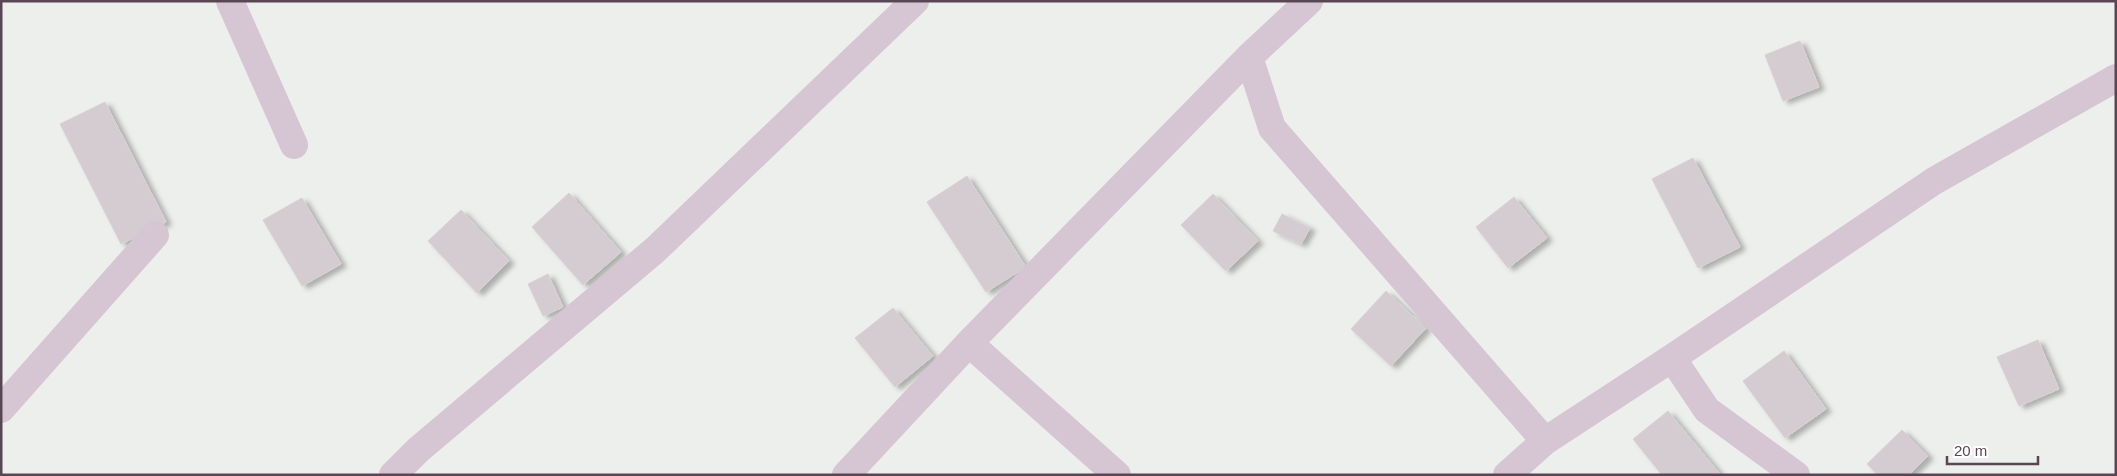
<svg xmlns="http://www.w3.org/2000/svg" width="2117" height="476" font-family="Helvetica,sans-serif">
  <defs>
    <filter id="shadow"><feDropShadow dx="5.5" dy="3" stdDeviation="2.5" flood-color="#0004"/></filter>
  </defs>
  <rect width="100%" height="100%" fill="#edefec"/>
  <path fill="#d4ccd0" stroke="#d8d0d4" filter="url(#shadow)" d="M1800 41 1819 87 1783 101 1765 55Z
    M105 102 166 222 121 244 60 124Z
    M1693 158 1740 247 1698 268 1652 179Z
    M967 176 1026 267 986 292 927 202Z
    M569 193 621 252 583 285 532 227Z
    M1213 194 1258 241 1226 271 1181 225Z
    M1514 197 1547 238 1508 268 1476 227Z
    M302 198 341 264 302 286 263 220Z
    M461 210 509 261 477 293 428 241Z
    M1282 214 1310 228 1301 244 1273 231Z
    M548 274 563 307 543 316 528 284Z
    M1386 291 1426 328 1391 366 1351 329Z
    M893 308 933 356 895 387 855 338Z
    M2038 340 2059 389 2019 406 1997 357Z
    M1784 351 1826 409 1785 438 1743 381Z
    M1668 411 1719 473 1717 475H1662L1633 439Z
    M1902 430 1928 456 1909 475H1878L1867 464Z"/>
  <g fill="none" stroke-linecap="round" stroke-linejoin="round">
    <path stroke="#d6c6d3" stroke-width="28" d="M230 1 294 145
      M1249 57 1272 128 1545 441
      M969 343 1249 57 1309 1
      M1672 358 1707 410 1796 475
      M1 409 155 235
      M393 475 418 450 655 250 915 1
      M846 475 969 343 1117 475
      M1507 475 1545 441 1672 358 1934 181 2116 78"/>
  </g>
  <rect width="2117" height="476" fill="none" stroke="#584654" stroke-width="5"/>
  <path d="M1947 456v8h91v-8" fill="none" stroke="#584654" stroke-width="2.5"/>
  <text x="1954" y="456" font-size="15" fill="#584654" stroke="#ffffff" stroke-width="4" paint-order="stroke">20 m</text>
</svg>
